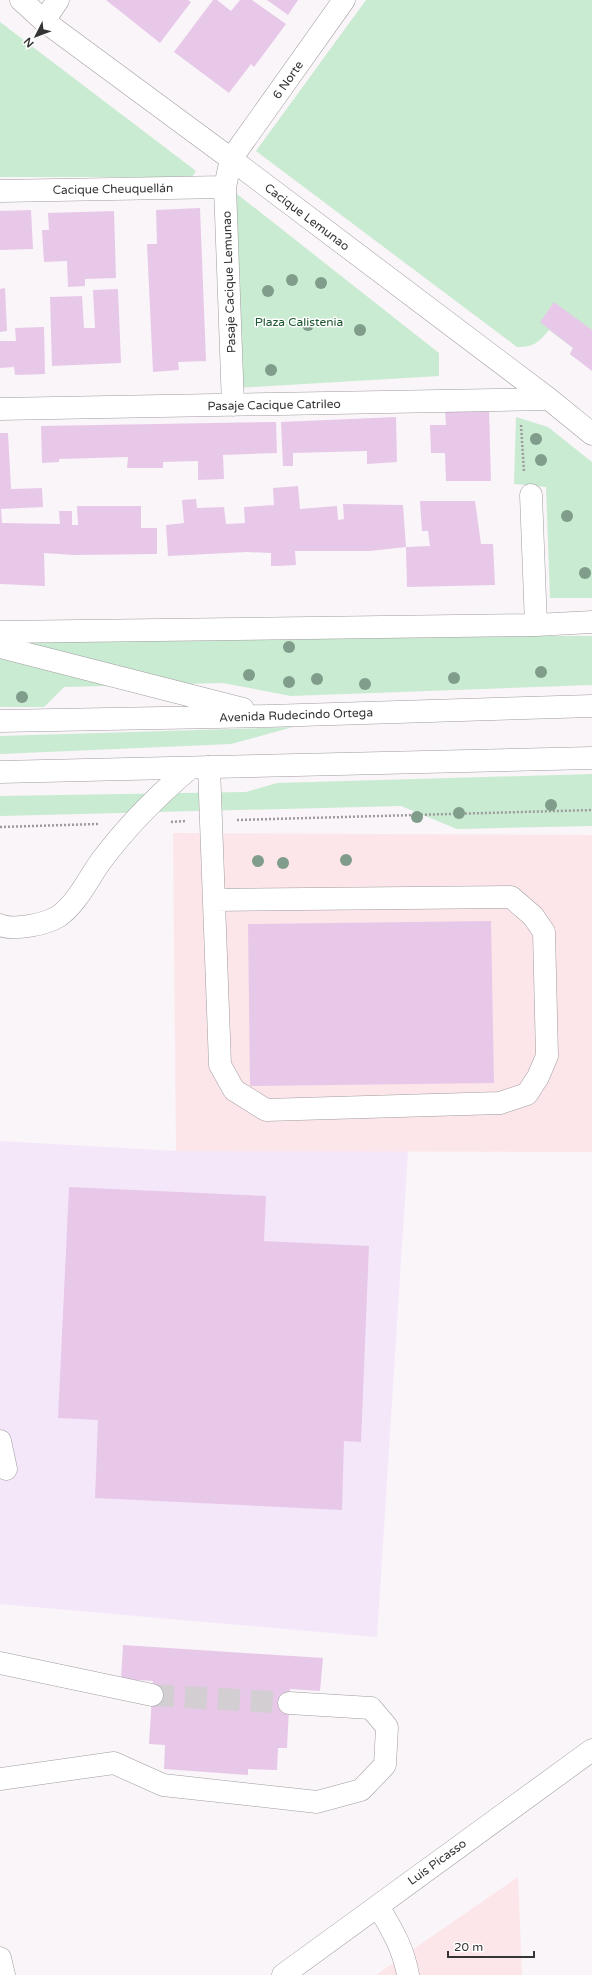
<svg xmlns="http://www.w3.org/2000/svg" width="592" height="1975" font-family="'Varela Round',sans-serif">
  <rect width="100%" height="100%" fill="#f9f5f9"/>
  <path fill="#f5e7fa" d="M0 1141 176 1151H408L377 1637 0 1604Z"/>
  <path fill="#fce6e9" d="M173 833 592 835V1152L176 1151Z
    M518 1877 522 1975H376Z"/>
  <path fill="#c9ebd1" d="M366 0H592V370L570 354 573 348 549 330C538 343 534 347 517 347L256 151Z
    M0 22 196 171 192 177H0Z
    M232 190 439 353V376L237 388Z
    M516 417 548 427 592 462V598H550L546 487 514 484Z
    M536 636H592V685L291 696 223 683 64 687 44 707H0V642Z
    M293 727 231 744 0 754V736Z
    M592 774V826L457 829 401 806 0 816V796L246 792 277 783Z"/>
  <path fill="#e8c8e9" d="M106 0H188L191 2 160 43Z
    M213 0H217L231 11 240 0H252L286 24 254 67 251 64 229 93 174 52Z
    M267 0H298L288 15Z
    M200 208 206 361 178 362 179 370 153 372 147 244H157L156 210Z
    M31 210 33 249 0 250V211Z
    M114 211 116 278 85 279V286L68 287 67 261 44 262 42 230H49L48 213Z
    M5 288 7 331 0 332V289Z
    M118 289 121 363 52 366 50 297 82 296 84 328H95L93 290Z
    M554 302 592 330V371L570 354 573 348 540 322Z
    M44 327 45 374 15 375 14 367 0 368V341H16L15 328Z
    M489 408 491 481H446L445 453H431L430 425H446L445 409Z
    M396 417 397 462 367 464V451L293 453V466H283L281 422Z
    M276 422 277 453 223 455 224 479 198 480V461L163 462V468H127L128 457 59 459V462L42 463 41 426Z
    M0 433H8L11 489 42 488 43 507 1 509 2 523 60 524 59 511H72V525H78L77 506H141V528H157V554L73 555 44 553 45 586 0 584Z
    M298 486 300 509 337 506 338 520 344 519 343 504 403 505 406 547 370 551H295L296 565 278 566H271V553L247 552 168 556 166 525 184 523 182 500 196 499 197 508 224 507 226 524 245 523 244 507 274 505 273 488Z
    M420 501H475L481 544H493L495 585 407 587 406 547 430 546 428 531H422Z
    M491 921 494 1083 250 1086 248 924Z
    M69 1187 266 1196 264 1241 369 1246 361 1442 344 1441 342 1510 95 1498 98 1420 58 1418Z
    M123 1645 323 1658 320 1691 290 1689 287 1748H278L277 1770 248 1769V1775L164 1769 165 1745 149 1744 153 1681 121 1679Z"/>
  <g fill="none" stroke-linecap="round" stroke-linejoin="round">
    <path stroke="#d2ced2" stroke-width="22" stroke-dasharray="22 11" stroke-linecap="butt" d="M152 1695 289 1703"/>
    <defs>
      <path id="minor" d="M21 0 44 21 231 159 549 399 592 434
        M44 21 58 0
        M0 191 225 187
        M233 405 225 187 231 159 344 0
        M0 409 549 399
        M531 495 536 625
        M0 632 536 625 592 622
        M209 767 220 1065 234 1090 266 1110 500 1103 527 1094 538 1077 547 1056 544 932 533 916 511 897 214 900
        M0 925C14 931 47 924 59 916 78 902 88 879 101 861 127 826 157 796 190 768
        M0 1441 6 1469
        M0 1663 152 1695
        M0 1779 114 1763 163 1785 317 1802 361 1790 385 1765 387 1727 371 1708 289 1703
        M378 1906C392 1930 403 1947 408 1975
        M0 1958 4 1975
        M283 1975 592 1750"/>
      <path id="major" d="M0 647 243 709
        M0 721 269 716 592 706
        M0 772 592 758"/>
    </defs>
    <use href="#minor" stroke="#a09ca0" stroke-width="23"/>
    <use href="#major" stroke="#a09ca0" stroke-width="23"/>
    <path stroke="#9d9a9d" stroke-width="2.5" stroke-dasharray="2 2" stroke-linecap="butt" d="M521 425 524 472
      M237 820 592 810
      M171 822 186 821
      M0 827 98 824"/>
    <use href="#minor" stroke="#fff" stroke-width="22"/>
    <use href="#major" stroke="#fff" stroke-width="22"/>
  </g>
  <g fill="#7f9d8a">
    <circle cx="292" cy="280" r="6"/>
    <circle cx="321" cy="283" r="6"/>
    <circle cx="268" cy="291" r="6"/>
    <circle cx="308" cy="325" r="6"/>
    <circle cx="360" cy="330" r="6"/>
    <circle cx="271" cy="370" r="6"/>
    <circle cx="536" cy="439" r="6"/>
    <circle cx="541" cy="460" r="6"/>
    <circle cx="567" cy="516" r="6"/>
    <circle cx="585" cy="573" r="6"/>
    <circle cx="289" cy="647" r="6"/>
    <circle cx="541" cy="672" r="6"/>
    <circle cx="249" cy="675" r="6"/>
    <circle cx="454" cy="678" r="6"/>
    <circle cx="317" cy="679" r="6"/>
    <circle cx="289" cy="682" r="6"/>
    <circle cx="365" cy="684" r="6"/>
    <circle cx="22" cy="697" r="6"/>
    <circle cx="551" cy="805" r="6"/>
    <circle cx="459" cy="813" r="6"/>
    <circle cx="417" cy="817" r="6"/>
    <circle cx="346" cy="860" r="6"/>
    <circle cx="258" cy="861" r="6"/>
    <circle cx="283" cy="863" r="6"/>
  </g>
  <g text-anchor="middle" dominant-baseline="central" stroke-width="3" stroke-linejoin="round" paint-order="stroke">
    <g font-size="12" fill="#353435" stroke="#fff">
      <text transform="translate(288 80) rotate(-55)">6 Norte</text>
      <text transform="translate(113 189) rotate(-1)">Cacique Cheuquellán</text>
      <text transform="translate(307 217) rotate(37)">Cacique Lemunao</text>
      <text transform="translate(229 282) rotate(-92)">Pasaje Cacique Lemunao</text>
      <text transform="translate(274 405) rotate(-1)">Pasaje Cacique Catrileo</text>
      <text transform="translate(296 715) rotate(-2)">Avenida Rudecindo Ortega</text>
      <text transform="translate(437 1862) rotate(-36)">Luis Picasso</text>
    </g>
    <g font-size="12" fill="#1c5530" stroke="#fff">
      <text x="299" y="322">Plaza Calistenia</text>
    </g>
  </g>
  <g transform="translate(36 36) rotate(228)" stroke="#ffffff" stroke-width="3" paint-order="stroke">
  <path d="M0-3L7 15L0 10L-7 15Z" fill="#353435"/>
  <text y="-6" font-size="11" font-weight="bold" text-anchor="middle" fill="#353435">N</text>
  </g>
  <path d="M448 1951v6h86v-6" fill="none" stroke="#353435" stroke-width="2"/>
  <text x="454" y="1951" font-size="12" fill="#353435" stroke="#ffffff" stroke-width="3" paint-order="stroke">20 m</text>
</svg>
